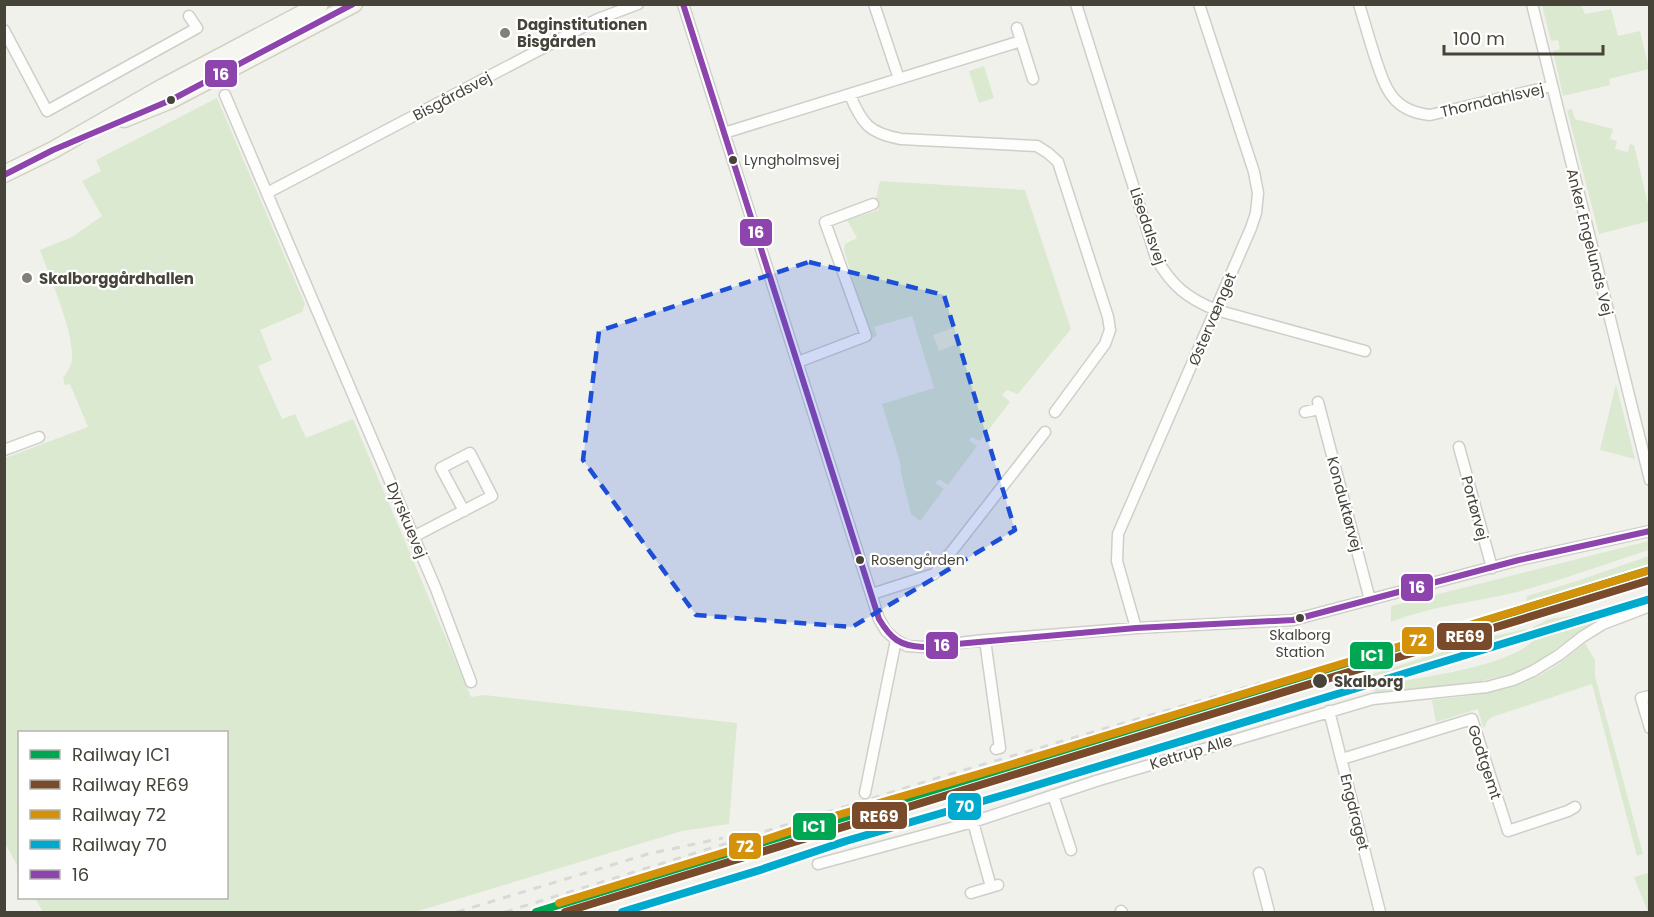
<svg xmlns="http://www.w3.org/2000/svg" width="1654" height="917" font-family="Poppins,sans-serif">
  <rect width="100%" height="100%" fill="#f1f1ec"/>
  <path fill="#dae9cf" d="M1542 5H1581L1585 14 1611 9 1618 36 1640 31 1649 69 1609 79 1610 85 1563 96 1553 51 1560 49 1558 40 1551 41Z
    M984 66 994 98 979 103 969 71Z
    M217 98 305 304 302 312 260 330 272 360 258 366 282 419 295 414 306 438 353 419 471 697 484 695 737 723 729 824 682 831 415 912H43L35 898H226V732H20L19 869 4 841 5 458 88 427 70 384 65 385 63 378C68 371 72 365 72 357 74 333 49 275 40 250L72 237 102 216 82 181 101 171 96 160Z
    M1572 109 1575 119 1613 129 1610 139 1617 141 1615 149 1628 152 1630 144 1634 145 1649 208V221L1599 234 1567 110Z
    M880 181 1025 190 1071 329 1018 394 1007 390 1002 395 1010 402 980 441 971 437 969 440 977 446 948 485 939 479 935 483 944 489 920 521 911 514 901 473 900 462 882 404 934 388 912 316 874 327 877 336 871 338 844 250 845 244 857 238 847 220 879 210 876 199Z
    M1616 384 1635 459 1600 450Z
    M1649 541V550C1605 564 1562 580 1517 592 1475 602 1431 606 1391 622V606Z
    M1649 556V567L1526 601 1527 596 1577 581Z
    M1618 609 1584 629 1533 665 1513 674 1466 684 1374 694 1375 686C1415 678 1494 669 1527 646 1534 641 1537 635 1533 627L1549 619Z
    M1526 629V636L1523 639 1486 655 1371 680 1370 678 1372 674 1494 636Z
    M1585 643 1595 660V676L1643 854 1637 856 1592 684 1492 717 1487 721 1485 727H1483L1478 709 1436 722 1432 700C1471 696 1509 693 1544 673 1559 665 1572 653 1585 643Z
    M1649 873 1650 912H1648L1634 877Z"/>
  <path fill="#f2f2d9" d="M953 328 959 343 939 351 933 335Z"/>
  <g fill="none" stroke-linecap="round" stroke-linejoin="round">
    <defs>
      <path id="minor" d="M683 4 879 619 886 631 896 640 907 646 923 647 985 640 1136 628 1293 620 1519 560 1650 531
        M874 4 899 79
        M1076 4 1156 258C1172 286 1187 298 1216 310L1365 351
        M1359 4C1364 21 1369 38 1374 54 1385 87 1391 111 1430 115L1552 86
        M1532 4 1650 480
        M1017 28 1033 79
        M4 30 47 111 197 28 189 16
        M225 95 436 589 471 682
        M850 95C862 124 869 133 901 139L1037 146 1048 153 1058 162 1108 317 1110 330 1105 344 1055 412
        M724 133 1021 41
        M267 193 598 19 638 4
        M798 362 866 336 825 222 873 204
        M1318 402 1370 600
        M1305 412 1319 409
        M1459 447 1492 568
        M4 450 39 437
        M413 537 492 496 470 453 441 468 464 511
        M872 594 934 574 1045 432
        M1136 628 1117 561 1118 534 1251 228 1256 213 1258 193 1254 172 1199 4
        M985 640 1000 748 996 749
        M1650 696 1641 698 1650 728
        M1329 711 1380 912
        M1342 759 1472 719 1508 831 1568 811 1575 807
        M865 793 896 640
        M1053 795 1071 850
        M973 822 991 887
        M818 864 973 822 1096 781 1373 699 1487 687 1513 680 1533 671 1559 655 1582 637 1603 624 1650 606
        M1259 873 1269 912
        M971 893 998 885
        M1121 911 1122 912"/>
      <path id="secondary" d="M124 119 171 100 354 4
        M4 174 53 150 163 87 320 4"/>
    </defs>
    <use href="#minor" stroke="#cfceca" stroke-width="13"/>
    <use href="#secondary" stroke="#d1d0c5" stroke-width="19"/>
    <use href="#minor" stroke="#fdfdfc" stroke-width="10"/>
    <use href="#secondary" stroke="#f6f6f0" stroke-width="16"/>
    <path stroke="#d9d9d8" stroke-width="3" stroke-dasharray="8 8" stroke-linecap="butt" d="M457 912 648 854 723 838
      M505 912 947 775 1260 683"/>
    <defs>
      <path id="bus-1" d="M683 4 879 619C891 639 900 646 923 647L1136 628 1293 620 1519 560 1650 531
        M4 175 53 150 171 100 353 4"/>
    </defs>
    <use href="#bus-1" stroke="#fff" stroke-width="10"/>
    <use href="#bus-1" stroke="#8e44ad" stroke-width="6"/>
    <defs>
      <path id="rail-1" d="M536 912 1650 570"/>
      <path id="rail-2" d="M565 912 1650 580"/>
      <path id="rail-3" d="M559 903 755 843 838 815 1006 766 1647 571"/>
      <path id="rail-4" d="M622 912 763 869 846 841 1014 792 1650 599"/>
    </defs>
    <use href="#rail-1" stroke="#fff" stroke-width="12"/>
    <use href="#rail-2" stroke="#fff" stroke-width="12"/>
    <use href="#rail-3" stroke="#fff" stroke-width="12"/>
    <use href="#rail-4" stroke="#fff" stroke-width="12"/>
    <use href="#rail-1" stroke="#00a651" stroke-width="8"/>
    <use href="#rail-2" stroke="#7a4b2a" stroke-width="8"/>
    <use href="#rail-3" stroke="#d4920b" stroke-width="8"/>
    <use href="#rail-4" stroke="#00a9ce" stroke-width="8"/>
  </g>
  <path fill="#1d4ed8" fill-opacity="0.2" stroke="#1d4ed8" stroke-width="4.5" stroke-dasharray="12 8" stroke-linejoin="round" d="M809 262 944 295 1015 530 852 627 696 615 583 460 599 331Z"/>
  <g fill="#828078" stroke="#fff" stroke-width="2">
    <circle cx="505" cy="33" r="6"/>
    <circle cx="27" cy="278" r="6"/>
  </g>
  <g fill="#464339" stroke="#fff" stroke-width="2">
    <circle cx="171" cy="100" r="5"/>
    <circle cx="733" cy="160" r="5"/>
    <circle cx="860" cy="560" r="5"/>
    <circle cx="1300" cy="618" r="5"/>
    <circle cx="1320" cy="681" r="8"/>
  </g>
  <g text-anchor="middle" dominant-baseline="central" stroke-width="4.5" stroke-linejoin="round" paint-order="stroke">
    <g font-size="14" fill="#464339" stroke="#fff" text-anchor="start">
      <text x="744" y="160">Lyngholmsvej</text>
      <text x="871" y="560">Rosengården</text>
      <text x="1300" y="635" text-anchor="middle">Skalborg<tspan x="1300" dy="17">Station</tspan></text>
    </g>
    <g font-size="15" font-weight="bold" fill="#464339" stroke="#fff" text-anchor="start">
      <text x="517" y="24">Daginstitutionen<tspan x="517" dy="17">Bisgården</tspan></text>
      <text x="39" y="278">Skalborggårdhallen</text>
    </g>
    <g font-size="15" fill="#464339" stroke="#fff">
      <text transform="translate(452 96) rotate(-28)">Bisgårdsvej</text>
      <text transform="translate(1492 100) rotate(-13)">Thorndahlsvej</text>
      <text transform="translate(1148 226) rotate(71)">Lisedalsvej</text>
      <text transform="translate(1590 242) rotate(76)">Anker Engelunds Vej</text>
      <text transform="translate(1212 319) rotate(-67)">Østervænget</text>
      <text transform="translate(1345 504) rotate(75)">Konduktørvej</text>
      <text transform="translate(1475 508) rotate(75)">Portørvej</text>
      <text transform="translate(407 520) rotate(67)">Dyrskuevej</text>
      <text transform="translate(1191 752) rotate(-17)">Kettrup Alle</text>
      <text transform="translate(1485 762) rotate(72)">Godtgemt</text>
      <text transform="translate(1355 812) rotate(76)">Engdraget</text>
    </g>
    <g font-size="15" font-weight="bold" fill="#464339" stroke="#fff" text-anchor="start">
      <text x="1334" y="681">Skalborg</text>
    </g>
  </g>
  <g stroke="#fff" stroke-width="2">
    <rect x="204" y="59" width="34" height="29" rx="6" fill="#8e44ad"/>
    <rect x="739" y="218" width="34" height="29" rx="6" fill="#8e44ad"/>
    <rect x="1400" y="573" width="34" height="29" rx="6" fill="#8e44ad"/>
    <rect x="1436" y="622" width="57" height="29" rx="6" fill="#7a4b2a"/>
    <rect x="1401" y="626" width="34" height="29" rx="6" fill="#d4920b"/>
    <rect x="925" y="631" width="34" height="29" rx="6" fill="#8e44ad"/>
    <rect x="1349" y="641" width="45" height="29" rx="6" fill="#00a651"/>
    <rect x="947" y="792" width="35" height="29" rx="6" fill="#00a9ce"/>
    <rect x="851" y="801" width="57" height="29" rx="6" fill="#7a4b2a"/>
    <rect x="792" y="812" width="45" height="29" rx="6" fill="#00a651"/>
    <rect x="728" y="832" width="34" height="28" rx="6" fill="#d4920b"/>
  </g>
  <g font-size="16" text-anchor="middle" font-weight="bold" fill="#fff">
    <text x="221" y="80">16</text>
    <text x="756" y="238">16</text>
    <text x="1417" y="593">16</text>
    <text x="1465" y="642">RE69</text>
    <text x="1418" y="646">72</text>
    <text x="942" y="651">16</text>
    <text x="1372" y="661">IC1</text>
    <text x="965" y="812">70</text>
    <text x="879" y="822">RE69</text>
    <text x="814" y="832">IC1</text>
    <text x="745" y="852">72</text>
  </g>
  <rect width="1654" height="917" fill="none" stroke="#464339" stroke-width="12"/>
  <rect x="18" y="731" width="210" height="168" fill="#ffffff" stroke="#b5b4b0" stroke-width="1.5"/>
  <rect x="30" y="750" width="30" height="9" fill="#00a651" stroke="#b5b4b0" stroke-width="1.5"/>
  <text x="72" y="761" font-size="18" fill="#464339">Railway IC1</text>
  <rect x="30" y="780" width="30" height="9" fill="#7a4b2a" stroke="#b5b4b0" stroke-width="1.5"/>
  <text x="72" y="791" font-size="18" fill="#464339">Railway RE69</text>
  <rect x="30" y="810" width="30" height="9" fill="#d4920b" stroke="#b5b4b0" stroke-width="1.5"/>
  <text x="72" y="821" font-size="18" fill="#464339">Railway 72</text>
  <rect x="30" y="840" width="30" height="9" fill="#00a9ce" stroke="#b5b4b0" stroke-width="1.5"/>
  <text x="72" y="851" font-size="18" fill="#464339">Railway 70</text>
  <rect x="30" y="870" width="30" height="9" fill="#8e44ad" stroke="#b5b4b0" stroke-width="1.5"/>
  <text x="72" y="881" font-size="18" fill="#464339">16</text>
  <path d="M1444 45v9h159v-9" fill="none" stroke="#464339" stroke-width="3"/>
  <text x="1453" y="45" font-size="18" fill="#464339" stroke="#ffffff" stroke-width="4.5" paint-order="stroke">100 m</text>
</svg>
